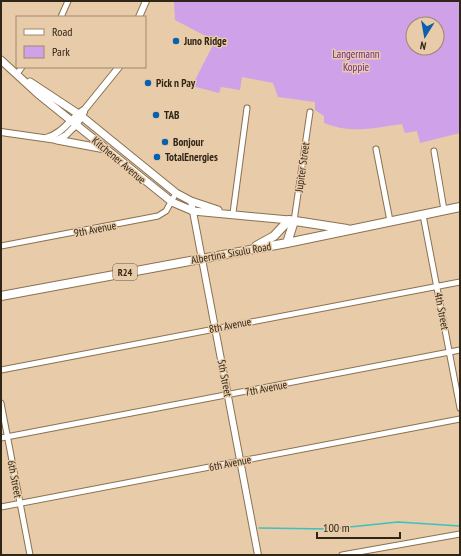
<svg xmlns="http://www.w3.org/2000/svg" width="461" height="556" font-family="'PT Sans Narrow',sans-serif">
  <rect width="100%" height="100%" fill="#e8cba8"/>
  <path fill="#cfa1e9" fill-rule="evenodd" d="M174 1H460V133L420 143 417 131 405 133 402 124C373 128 352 134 324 123V116L315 110V102L278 97 273 83 242 77 240 90 221 87 219 93 192 86 215 41 175 20ZM413 24H437V48H413Z"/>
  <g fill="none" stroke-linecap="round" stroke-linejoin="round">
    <path stroke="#3ec1be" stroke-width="1.5" d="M259 528 330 529 398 522 460 526"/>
    <defs>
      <path id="minor" d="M61 17 68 1
        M17 74 22 67
        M376 149 390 221
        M434 151 444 210
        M233 213 247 108
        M423 215 460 408
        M294 221 310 112
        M1 246 158 216 166 211 176 193
        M1 370 460 282
        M1 403 30 555
        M1 438 460 350
        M1 507 460 419
        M342 555 460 534"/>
      <path id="tertiary" d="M139 17 146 1
        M1 132 57 140 66 135 77 124 84 112
        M46 138C64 133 70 118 85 109L119 67
        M191 201 258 555"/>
      <path id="secondary" d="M1 60 38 94 172 202 193 211 289 220
        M30 82 80 115 176 193 191 201 218 210
        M57 140 105 149"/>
      <path id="primary" d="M287 243 294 221
        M256 246 274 236 289 220 347 229
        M1 296 287 243 460 207"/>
    </defs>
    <use href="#minor" stroke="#8b7151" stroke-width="7"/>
    <use href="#tertiary" stroke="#8b7151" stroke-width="8"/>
    <use href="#secondary" stroke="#8b7151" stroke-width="9"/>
    <use href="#primary" stroke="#8b7151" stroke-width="10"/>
    <use href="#minor" stroke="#fff" stroke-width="5"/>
    <use href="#tertiary" stroke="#fff" stroke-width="6"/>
    <use href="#secondary" stroke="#fff" stroke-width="7"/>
    <use href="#primary" stroke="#fff" stroke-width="8"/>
  </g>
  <g fill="#0a60ad" stroke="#e8cba8" stroke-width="1.5">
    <circle cx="176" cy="41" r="4"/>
    <circle cx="148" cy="83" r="4"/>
    <circle cx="156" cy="115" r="4"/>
    <circle cx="165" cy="142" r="4"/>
    <circle cx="157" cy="157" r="4"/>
  </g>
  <g text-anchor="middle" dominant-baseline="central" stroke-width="3" stroke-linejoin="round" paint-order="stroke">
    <rect fill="#e8cba8" stroke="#675843" stroke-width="1" x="113" y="264" width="24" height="16" rx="3"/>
    <g font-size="10" font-weight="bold" fill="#302618">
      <text x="125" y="272">R24</text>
    </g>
    <g font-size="11" font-weight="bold" fill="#302618" stroke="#e8cba8" text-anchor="start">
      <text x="184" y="41">Juno Ridge</text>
      <text x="156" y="83">Pick n Pay</text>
      <text x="164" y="115">TAB</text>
      <text x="173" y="142">Bonjour</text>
      <text x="165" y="157">TotalEnergies</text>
    </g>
    <g font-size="11" fill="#6f2890" stroke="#e8cba8">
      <text x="356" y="54">Langermann<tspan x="356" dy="13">Koppie</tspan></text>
    </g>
    <g font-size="11" fill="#302618" stroke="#e8cba8">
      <text transform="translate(119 160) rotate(40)">Kitchener Avenue</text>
      <text transform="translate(302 167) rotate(-82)">Jupiter Street</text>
      <text transform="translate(95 229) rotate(-11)">9th Avenue</text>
      <text transform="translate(231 253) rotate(-10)">Albertina Sisulu Road</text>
      <text transform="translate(442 311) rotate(79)">4th Street</text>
      <text transform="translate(230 325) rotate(-11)">8th Avenue</text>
      <text transform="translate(225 378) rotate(79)">5th Street</text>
      <text transform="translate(266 388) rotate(-11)">7th Avenue</text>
      <text transform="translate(230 463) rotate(-11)">6th Avenue</text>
      <text transform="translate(15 479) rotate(79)">6th Street</text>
    </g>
  </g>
  <rect width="461" height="556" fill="none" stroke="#302618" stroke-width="4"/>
  <rect x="16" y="16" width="130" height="52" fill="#e8cba8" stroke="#9e896e"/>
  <rect x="24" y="29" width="20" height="6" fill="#ffffff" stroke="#9e896e"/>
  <text x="52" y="36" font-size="12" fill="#302618">Road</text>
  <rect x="24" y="46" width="20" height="12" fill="#cfa1e9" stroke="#9e896e"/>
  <text x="52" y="56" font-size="12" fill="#302618">Park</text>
  <g transform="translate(425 36) rotate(191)"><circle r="19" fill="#e8cba8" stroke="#9e896e"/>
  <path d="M0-3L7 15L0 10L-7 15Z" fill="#0a60ad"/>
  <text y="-6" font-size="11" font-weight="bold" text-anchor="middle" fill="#302618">N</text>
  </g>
  <path d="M317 532v6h83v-6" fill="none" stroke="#302618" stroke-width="2"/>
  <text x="323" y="532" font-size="12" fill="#302618" stroke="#e8cba8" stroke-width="3" paint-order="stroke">100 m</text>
</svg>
